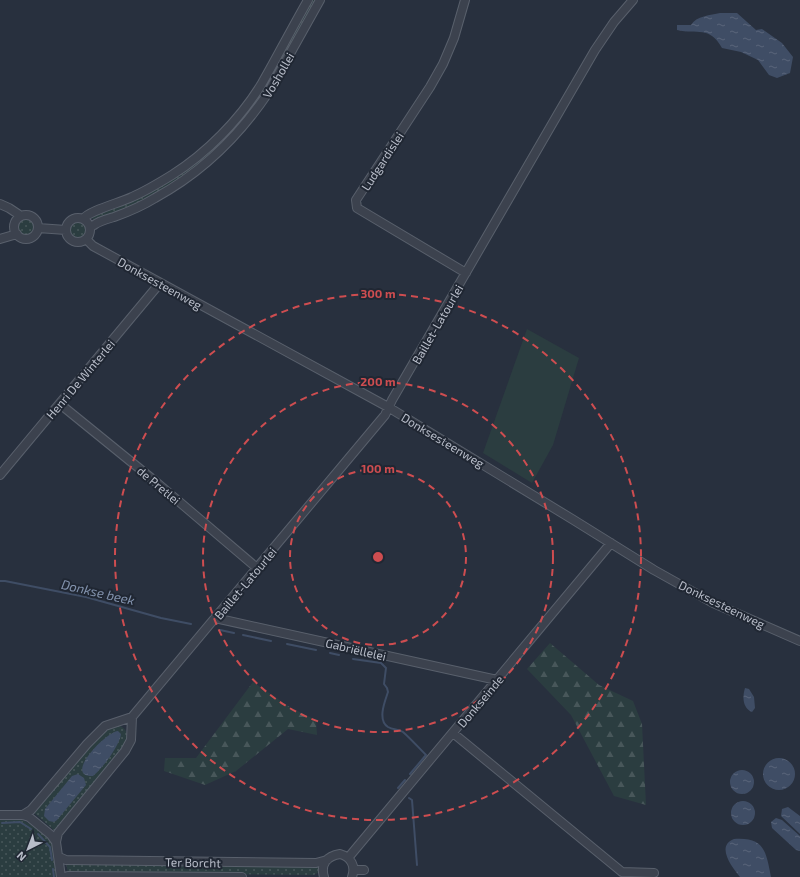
<svg xmlns="http://www.w3.org/2000/svg" width="800" height="877" font-family="'Exo 2',sans-serif">
  <defs>
    <pattern id="grass-dots" width="8" height="8" patternUnits="userSpaceOnUse"><rect width="8" height="8" fill="#2b3d40"/><path d="M2 2h.1M6 6h.1" fill="none" stroke="#48575a" stroke-width="1.8" stroke-linecap="round"/></pattern>
    <pattern id="forest-firs" width="22" height="20" patternUnits="userSpaceOnUse"><rect width="22" height="20" fill="#2b3d40"/><path d="M5 1l3.5 6h-7zM16 11l3.5 6h-7z" fill="#48575a"/></pattern>
    <pattern id="water-ripples" width="26" height="14" patternUnits="userSpaceOnUse"><rect width="26" height="14" fill="#3f4d65"/><path d="M2 4q2-2 4 0t4 0M15 11q2-2 4 0t4 0" fill="none" stroke="#59657a"/></pattern>
  </defs>
  <rect width="100%" height="100%" fill="#28303e"/>
  <path fill="url(#grass-dots)" d="M310 0H318L266 93 227 139 224 136Z
    M220 141 222 143 191 173 142 202 95 221 90 216 120 205Z
    M17 227a9 9 0 1 1 18 0a9 9 0 1 1-18 0Z
    M69 230a9 9 0 1 1 18 0a9 9 0 1 1-18 0Z
    M118 725C124 727 128 732 127 738 125 753 68 816 55 831L33 812 87 747 108 727Z
    M18 819C27 820 49 837 53 845 57 854 56 867 57 877H0V820Z
    M66 863 318 866 319 872 314 875 68 873Z"/>
  <path fill="url(#forest-firs)" d="M550 643 599 685 633 701 642 724 646 805 614 796 571 715 527 669Z
    M253 682 291 708 316 720 317 735 288 729 236 771 205 785 164 771 165 758H196Z"/>
  <path fill="#2b3d40" d="M527 329 579 358 553 445 532 483 483 453Z"/>
  <path fill="url(#water-ripples)" d="M720 13H737L756 30 762 29 782 43 793 57 790 73 777 78 769 75 758 60 741 52 722 48C709 25 698 35 677 30V25H691C696 16 711 15 720 13Z
    M745 688 749 689 754 697 755 708 752 712C743 708 742 698 745 688Z
    M118 731 121 734C120 745 102 769 93 776 62 777 106 732 118 731Z
    M763 774a16 16 0 1 1 32 0a16 16 0 1 1-32 0Z
    M730 782a12 12 0 1 1 24 0a12 12 0 1 1-24 0Z
    M78 774 84 778 86 785 57 820 54 822 49 821 44 816 45 809 72 776Z
    M731 813a12 12 0 1 1 24 0a12 12 0 1 1-24 0Z
    M788 807 800 816V834L781 816 782 809Z
    M776 818 782 820 800 836V851L796 850 772 828 771 822Z
    M734 839C765 837 766 852 771 877H740C733 868 715 846 734 839Z"/>
  <g fill="none" stroke-linecap="round" stroke-linejoin="round">
    <path stroke="#3f4d65" stroke-width="2" d="M0 581H5L86 597 161 618 191 624
      M220 630 234 633
      M243 635 271 641
      M287 644 316 650
      M330 653 339 655
      M353 659 381 663 386 668 384 684 387 688 388 692C385 701 377 720 388 727 393 730 399 729 403 732 411 739 418 747 426 755L410 774
      M398 788 405 780
      M409 798 412 800 417 865
      M2 823 20 822 31 829
      M38 834 50 847 52 860
      M53 869 54 877"/>
    <defs>
      <path id="minor" d="M465 0 454 38 443 64 430 87 356 200 357 208 466 273
        M0 204 9 208 21 216
        M14 227a12 12 0 1 1 24 0a12 12 0 1 1-24 0Z
        M66 230a12 12 0 1 1 24 0a12 12 0 1 1-24 0Z
        M83 219C90 210 120 203 132 197 146 191 159 183 172 175 207 153 239 120 261 85 277 57 292 28 308 0
        M38 228 66 230
        M90 229C91 227 91 226 94 225 99 221 107 219 114 217 128 212 142 206 155 198 201 173 239 136 268 93L320 0
        M0 239 17 234
        M86 239 93 246 388 407 572 519 654 570 713 603 800 641
        M60 404 156 482 257 568
        M0 475 160 283
        M215 618 497 680
        M453 733 622 872
        M0 815H23L29 817 51 835 56 842 61 877
        M23 815 31 810 87 744 105 726 132 717 385 415 392 400 595 50 614 22 633 0
        M56 842 58 833 125 751 131 740 132 717
        M59 857 66 860 316 863 327 860
        M348 858 611 543
        M354 870H364
        M622 872 654 873
        M65 877 68 876 242 877
        M324 877C320 864 327 856 340 854 351 857 356 866 352 877"/>
    </defs>
    <use href="#minor" stroke="#59606c" stroke-width="10"/>
    <use href="#minor" stroke="#3c424e" stroke-width="8"/>
  </g>
  <g fill="none" stroke="#ce4d50" stroke-width="2" stroke-dasharray="7 5">
    <circle cx="378" cy="557" r="88"/>
    <circle cx="378" cy="557" r="175"/>
    <circle cx="378" cy="557" r="263"/>
  </g>
  <g text-anchor="middle" dominant-baseline="central" stroke-width="4" stroke-linejoin="round" paint-order="stroke">
    <g font-size="12" fill="#b8bdc9" stroke="#202733">
      <text transform="translate(278 75) rotate(-60)">Voshollei</text>
      <text transform="translate(382 161) rotate(-57)">Ludgardislei</text>
      <text transform="translate(160 283) rotate(29)">Donksesteenweg</text>
      <text transform="translate(437 324) rotate(-60)">Baillet-Latourlei</text>
      <text transform="translate(80 379) rotate(-50)">Henri De Winterlei</text>
      <text transform="translate(443 440) rotate(31)">Donksesteenweg</text>
      <text transform="translate(159 485) rotate(40)">de Pretlei</text>
      <text transform="translate(245 583) rotate(-50)">Baillet-Latourlei</text>
      <text transform="translate(722 604) rotate(26)">Donksesteenweg</text>
      <text transform="translate(356 649) rotate(13)">Gabriëllelei</text>
      <text transform="translate(480 701) rotate(-50)">Donkseinde</text>
      <text transform="translate(193 862) rotate(1)">Ter Borcht</text>
    </g>
    <g font-size="13" font-style="italic" fill="#8292ad" stroke="#202733">
      <text transform="translate(98 592) rotate(13)">Donkse beek</text>
    </g>
  </g>
  <circle cx="378" cy="557" r="6" fill="#ce4d50" stroke="#202733" stroke-width="2"/>
  <g font-size="12" text-anchor="middle" font-weight="bold" fill="#ce4d50" stroke="#202733" stroke-width="4" stroke-linejoin="round" paint-order="stroke">
    <text x="378" y="298">300 m</text>
    <text x="378" y="386">200 m</text>
    <text x="378" y="473">100 m</text>
  </g>
  <g transform="translate(28 849) rotate(222)" stroke="#202733" stroke-width="3" paint-order="stroke">
  <path d="M0-3L7 15L0 10L-7 15Z" fill="#b8bdc9"/>
  <text y="-6" font-size="11" font-weight="bold" text-anchor="middle" fill="#b8bdc9">N</text>
  </g>
</svg>
